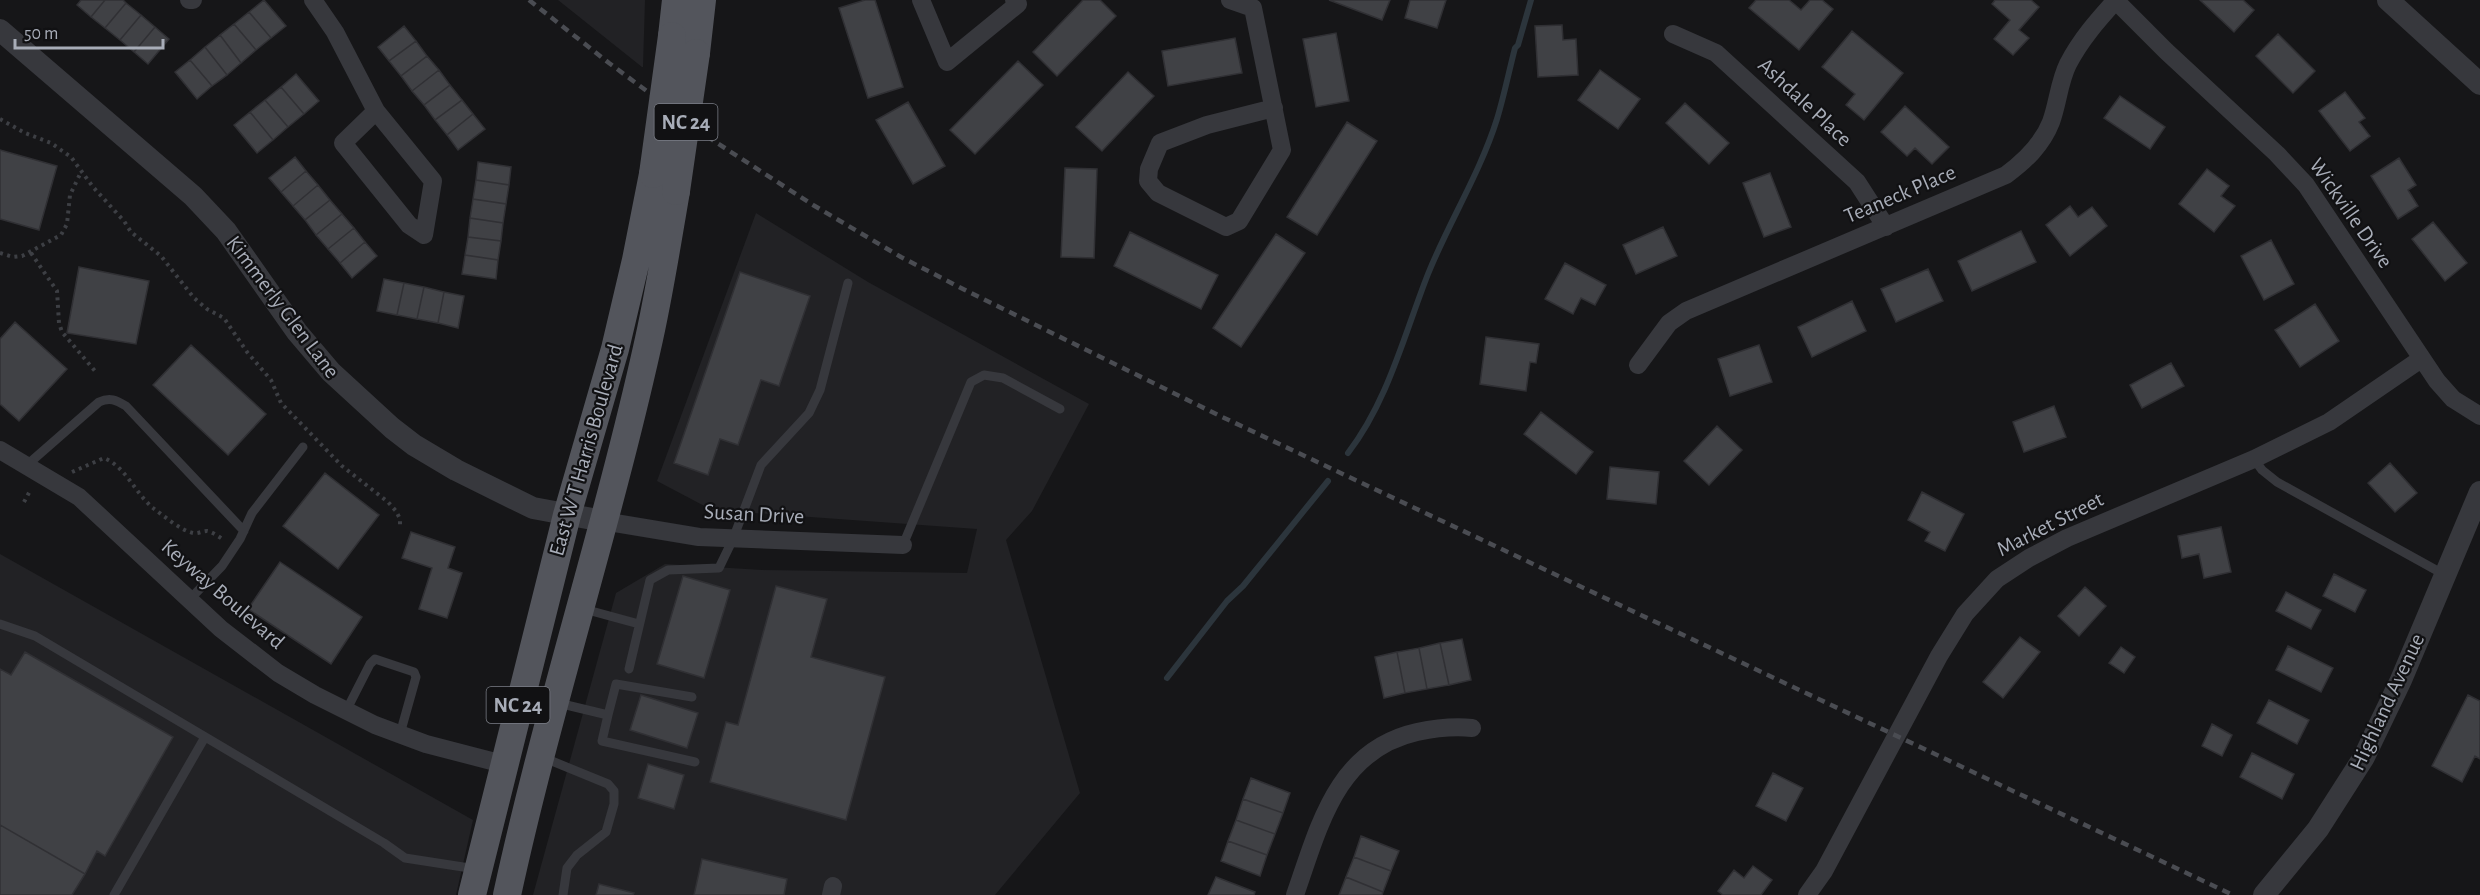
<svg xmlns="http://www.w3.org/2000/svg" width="2480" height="895" font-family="'Alegreya Sans',sans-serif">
  <rect width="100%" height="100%" fill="#161618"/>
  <path fill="#222225" d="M558 0H645L643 67H642Z
    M756 213 868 282 1089 404 1032 511 1006 540 1080 793 995 895H533L616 593 665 564 762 570 967 573 977 529 712 510 657 481Z
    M0 554 473 820 456 895H0Z"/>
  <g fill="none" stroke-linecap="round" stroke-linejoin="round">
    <path stroke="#2c353c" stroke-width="6" d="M1348 453C1388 401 1404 335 1428 274 1449 222 1480 173 1497 119 1504 96 1509 71 1515 48L1518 45 1531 0
      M1167 678 1227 601 1243 586 1328 481"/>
  </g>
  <path fill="#404145" stroke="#303034" stroke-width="1.5" d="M81 0H105L91 17 77 5Z
    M105 0H123L126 3 105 28 91 17Z
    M264 0 286 26 271 38 249 12Z
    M865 0H875L903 87 868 98 839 8Z
    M1083 0H1100L1116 16 1057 76 1033 52Z
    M1329 0H1390L1382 20Z
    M1410 0H1446L1437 28 1405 18Z
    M1756 0H1789L1801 10 1810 0H1822L1833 9 1799 50 1749 8Z
    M1995 0H2031L2039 7 2019 30 2029 38 2013 55 1994 39 2010 20 1992 4Z
    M2200 0H2243L2254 10 2234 32Z
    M126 3 141 15 120 40 105 28Z
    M249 12 271 38 256 50 234 24Z
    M141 15 155 27 134 52 120 40Z
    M234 24 256 50 241 63 220 35Z
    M1562 25 1563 40 1576 39 1578 75 1538 77 1535 26Z
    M404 26 416 41 389 61 378 47Z
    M155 27 169 39 148 64 134 52Z
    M1852 31 1903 73 1864 120 1846 105 1855 94 1822 67Z
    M1336 33 1349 101 1316 107 1303 39Z
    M2278 34 2315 71 2293 93 2256 56Z
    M220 35 241 63 227 75 205 47Z
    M1235 38 1242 73 1168 86 1162 51Z
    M416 41 427 56 401 76 389 61Z
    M205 47 227 75 212 86 190 60Z
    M427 56 439 70 412 91 401 76Z
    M190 60 212 86 197 99 175 72Z
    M1018 61 1043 85 975 154 950 130Z
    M439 70 450 85 424 105 412 91Z
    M1600 70 1640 99 1618 129 1578 100Z
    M1128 72 1154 96 1102 151 1076 127Z
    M296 74 319 101 304 114 281 87Z
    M450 85 462 100 435 120 424 105Z
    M281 87 304 114 288 127 265 100Z
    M2345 92 2365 118 2359 122 2370 136 2350 151 2319 111Z
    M2120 96 2165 127 2150 149 2104 118Z
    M265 100 288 127 273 140 250 112Z
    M462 100 473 114 447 135 435 120Z
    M908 102 945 166 913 184 876 120Z
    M1685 103 1729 143 1709 164 1666 123Z
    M1905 106 1949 147 1932 164 1915 148 1907 156 1881 132Z
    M250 112 273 140 257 153 234 125Z
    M473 114 485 129 458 150 447 135Z
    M1347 122 1377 141 1317 235 1287 217Z
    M0 150 57 166 39 230 0 219Z
    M295 157 306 171 281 192 269 178Z
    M2399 158 2416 185 2408 190 2418 206 2398 219 2371 176Z
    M478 162 511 167 509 185 476 180Z
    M1065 168 1097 169 1094 258 1061 257Z
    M2207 169 2229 186 2221 196 2235 206 2214 232 2179 204Z
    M306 171 318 185 293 206 281 192Z
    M1770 173 1791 227 1764 237 1743 183Z
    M476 180 509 185 506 204 473 199Z
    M318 185 330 200 305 220 293 206Z
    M473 199 506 204 503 223 470 218Z
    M330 200 342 214 316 235 305 220Z
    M2070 206 2078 217 2092 207 2107 226 2070 256 2046 225Z
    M342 214 354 228 328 249 316 235Z
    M470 218 503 223 501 241 468 237Z
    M2433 222 2467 263 2445 281 2412 239Z
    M1663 227 1677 256 1636 274 1623 245Z
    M354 228 365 242 340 263 328 249Z
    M2021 231 2036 262 1972 291 1958 261Z
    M1130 232 1218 275 1201 309 1114 266Z
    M1276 234 1305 253 1241 347 1213 328Z
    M468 237 501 241 498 260 465 255Z
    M2271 240 2294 284 2264 300 2241 256Z
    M365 242 377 256 352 278 340 263Z
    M465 255 498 260 496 279 462 274Z
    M1565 263 1606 285 1595 305 1581 298 1573 314 1545 299Z
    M79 267 149 281 136 344 67 333Z
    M1928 269 1943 301 1896 322 1881 289Z
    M740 272 810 296 779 386 761 380 738 445 720 439 708 475 674 463Z
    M384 279 404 283 397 315 377 311Z
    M404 283 424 287 417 319 397 315Z
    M424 287 444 292 438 323 417 319Z
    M444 292 464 296 458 328 438 323Z
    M1852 301 1866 331 1812 357 1798 327Z
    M2315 304 2339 341 2300 367 2275 330Z
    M15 322 67 369 19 421 0 404V339Z
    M1486 337 1539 344 1536 363 1530 362 1526 391 1480 384Z
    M191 345 266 414 228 455 153 385Z
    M1759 345 1772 382 1730 396 1718 359Z
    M2171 363 2184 386 2142 408 2130 385Z
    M2054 406 2066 437 2024 452 2013 422Z
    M1541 412 1593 452 1576 474 1524 434Z
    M1717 426 1742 450 1709 485 1684 461Z
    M2390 463 2417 493 2395 512 2368 483Z
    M1610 467 1659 472 1656 504 1607 499Z
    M325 473 379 515 338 569 283 526Z
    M1922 492 1964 514 1945 551 1925 541 1930 532 1908 520Z
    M2221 527 2231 572 2204 578 2199 554 2182 558 2178 536Z
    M411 532 455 547 448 568 462 573 447 618 419 609 432 568 402 558Z
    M280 562 362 617 331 664 248 609Z
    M2334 574 2366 590 2355 612 2323 596Z
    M683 576 730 590 704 678 657 664Z
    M776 586 827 599 811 657 885 677 846 820 710 782 726 722 738 725Z
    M2085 587 2106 606 2079 636 2058 616Z
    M2286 592 2321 610 2311 629 2276 611Z
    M2020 637 2040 652 2003 698 1983 682Z
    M1462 639 1471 680 1449 685 1440 643Z
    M1440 643 1449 685 1427 689 1419 648Z
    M2288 646 2333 668 2321 692 2276 670Z
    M2121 647 2135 657 2124 673 2109 663Z
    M1419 648 1427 689 1405 693 1397 652Z
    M25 652 173 737 105 856 97 851 85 874 0 825V669L11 675Z
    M1397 652 1405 693 1384 698 1375 657Z
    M641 695 698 713 687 748 630 730Z
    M2468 695 2480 701V759L2475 756 2462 782 2432 766Z
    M2269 700 2309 720 2297 744 2257 723Z
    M2212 724 2232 735 2222 756 2202 746Z
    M2252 753 2294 774 2282 799 2240 777Z
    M648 764 684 775 674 809 638 798Z
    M1773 773 1803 788 1786 821 1756 806Z
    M1251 778 1290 793 1283 813 1243 799Z
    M1243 799 1283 813 1275 834 1236 820Z
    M1236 820 1275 834 1267 855 1228 841Z
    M0 825 85 874 72 895H0Z
    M1361 836 1399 851 1391 871 1354 857Z
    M1228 841 1267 855 1260 876 1221 861Z
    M1354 857 1391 871 1383 892 1346 877Z
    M702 859 787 879 784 895H694Z
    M1753 866 1772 880 1761 895H1723L1718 891 1734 870 1744 878Z
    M1216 877 1255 892 1254 895H1208Z
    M1346 877 1383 892 1382 895H1339Z
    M599 884 634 893 633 895H596Z"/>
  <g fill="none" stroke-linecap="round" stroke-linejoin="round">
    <path stroke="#3d3f44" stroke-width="4" stroke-dasharray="3 4.5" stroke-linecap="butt" d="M0 119 25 133 51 143 71 157 93 187 124 221 131 232 161 256 194 298 207 309 224 318 247 352 271 380 281 403 342 466 388 502 396 511 400 519V525
      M0 253 13 257 22 256 61 235 67 224 70 195 81 172
      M31 253 57 291 59 323 62 332 95 371
      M72 472 104 458C126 467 135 493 153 508 164 516 180 530 193 533 198 534 202 531 207 531 213 532 219 537 224 540
      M24 502 31 489"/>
    <path stroke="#37383d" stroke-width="9" d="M2254 459 2262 470 2277 482 2445 575
      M27 465 99 402C110 397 116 400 126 406L244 531
      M903 545 971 382 984 375 1003 378 1060 409
      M189 600 222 566 240 539 252 513 303 447
      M584 609 639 624
      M0 624 35 636 384 843 405 858 476 869
      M629 669 650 580 668 570 719 568 733 539 761 465 809 413 820 390 848 283
      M558 703 608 715 602 741 695 762
      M346 711 370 664 375 659 414 672 416 677 400 734
      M608 715 616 684 692 697
      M542 757 608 784 614 791V804L606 832 577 855 567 868 563 895
      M114 895 205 737"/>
    <path stroke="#37383d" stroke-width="18" d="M189 0H193
      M313 0 335 32 376 111 433 181 424 235 409 225 343 143 376 111
      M921 0 947 62 1018 4 1014 0
      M1230 0 1253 8 1282 150 1239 221 1226 227 1158 193 1148 181 1149 169 1160 143 1207 125 1274 108
      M2115 0 2166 51 2277 154 2306 185 2437 381 2453 399 2480 416
      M1673 34 1716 53 1857 182 1886 227
      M1638 365 1669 323 1686 311 2006 175C2025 161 2042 145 2051 122 2058 103 2059 82 2068 64 2081 39 2098 20 2116 0
      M0 450 79 497 221 629 278 673 315 695 375 725 426 744 503 764
      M603 521 699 537 903 545
      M831 895 833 886
      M1295 895C1319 827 1336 750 1417 732 1436 728 1453 726 1472 728
      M1807 895 1824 871 1939 656 1965 614 1997 579 2029 558 2067 538 2254 459 2329 422 2421 359"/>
    <path stroke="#37383d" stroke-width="22" d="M2388 0 2480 84
      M0 30 193 196 226 231 297 332 331 372 392 428 414 445 456 470 533 508 603 521
      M2264 895 2318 829 2364 757 2401 680 2480 492"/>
    <path stroke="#53555c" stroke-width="28" d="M672 36 676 0
      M696 53 702 0
      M472 895 567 515 615 349 636 260 653 174
      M507 895C547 711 606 531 647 348 659 296 667 243 676 191"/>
    <path stroke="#4a4c52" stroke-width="4.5" stroke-dasharray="8 6" stroke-linecap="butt" d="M529 0 609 63 714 141 813 205 901 257 965 290 1218 415 2233 895"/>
    <path stroke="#53555c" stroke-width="28" d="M653 174 672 36
      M676 191 696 53"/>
  </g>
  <g text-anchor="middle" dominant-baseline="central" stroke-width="4.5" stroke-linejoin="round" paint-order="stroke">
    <g fill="#111113" stroke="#7b7e86" stroke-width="1.5">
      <rect x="654.5" y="104" width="63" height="36" rx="4.5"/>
      <rect x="486.5" y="687" width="63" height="36" rx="4.5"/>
    </g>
    <g font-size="21" font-weight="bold" fill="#a8adb8">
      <text x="686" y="122">NC 24</text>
      <text x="518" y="705">NC 24</text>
    </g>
    <g font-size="22" fill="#a8adb8" stroke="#111113">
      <text transform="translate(1805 102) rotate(43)">Ashdale Place</text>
      <text transform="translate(1900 194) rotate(-23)">Teaneck Place</text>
      <text transform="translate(2351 213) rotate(55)">Wickville Drive</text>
      <text transform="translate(283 307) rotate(53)">Kimmerly Glen Lane</text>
      <text transform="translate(586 450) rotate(-74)">East W T Harris Boulevard</text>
      <text transform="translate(754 514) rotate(3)">Susan Drive</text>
      <text transform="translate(2050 524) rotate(-27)">Market Street</text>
      <text transform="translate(223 594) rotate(41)">Keyway Boulevard</text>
      <text transform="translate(2387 702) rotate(-65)">Highland Avenue</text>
    </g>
  </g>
  <path d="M15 39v9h148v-9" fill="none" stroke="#a8adb8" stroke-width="3"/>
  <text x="24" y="39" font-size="18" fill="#a8adb8" stroke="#111113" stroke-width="4.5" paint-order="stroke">50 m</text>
</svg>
